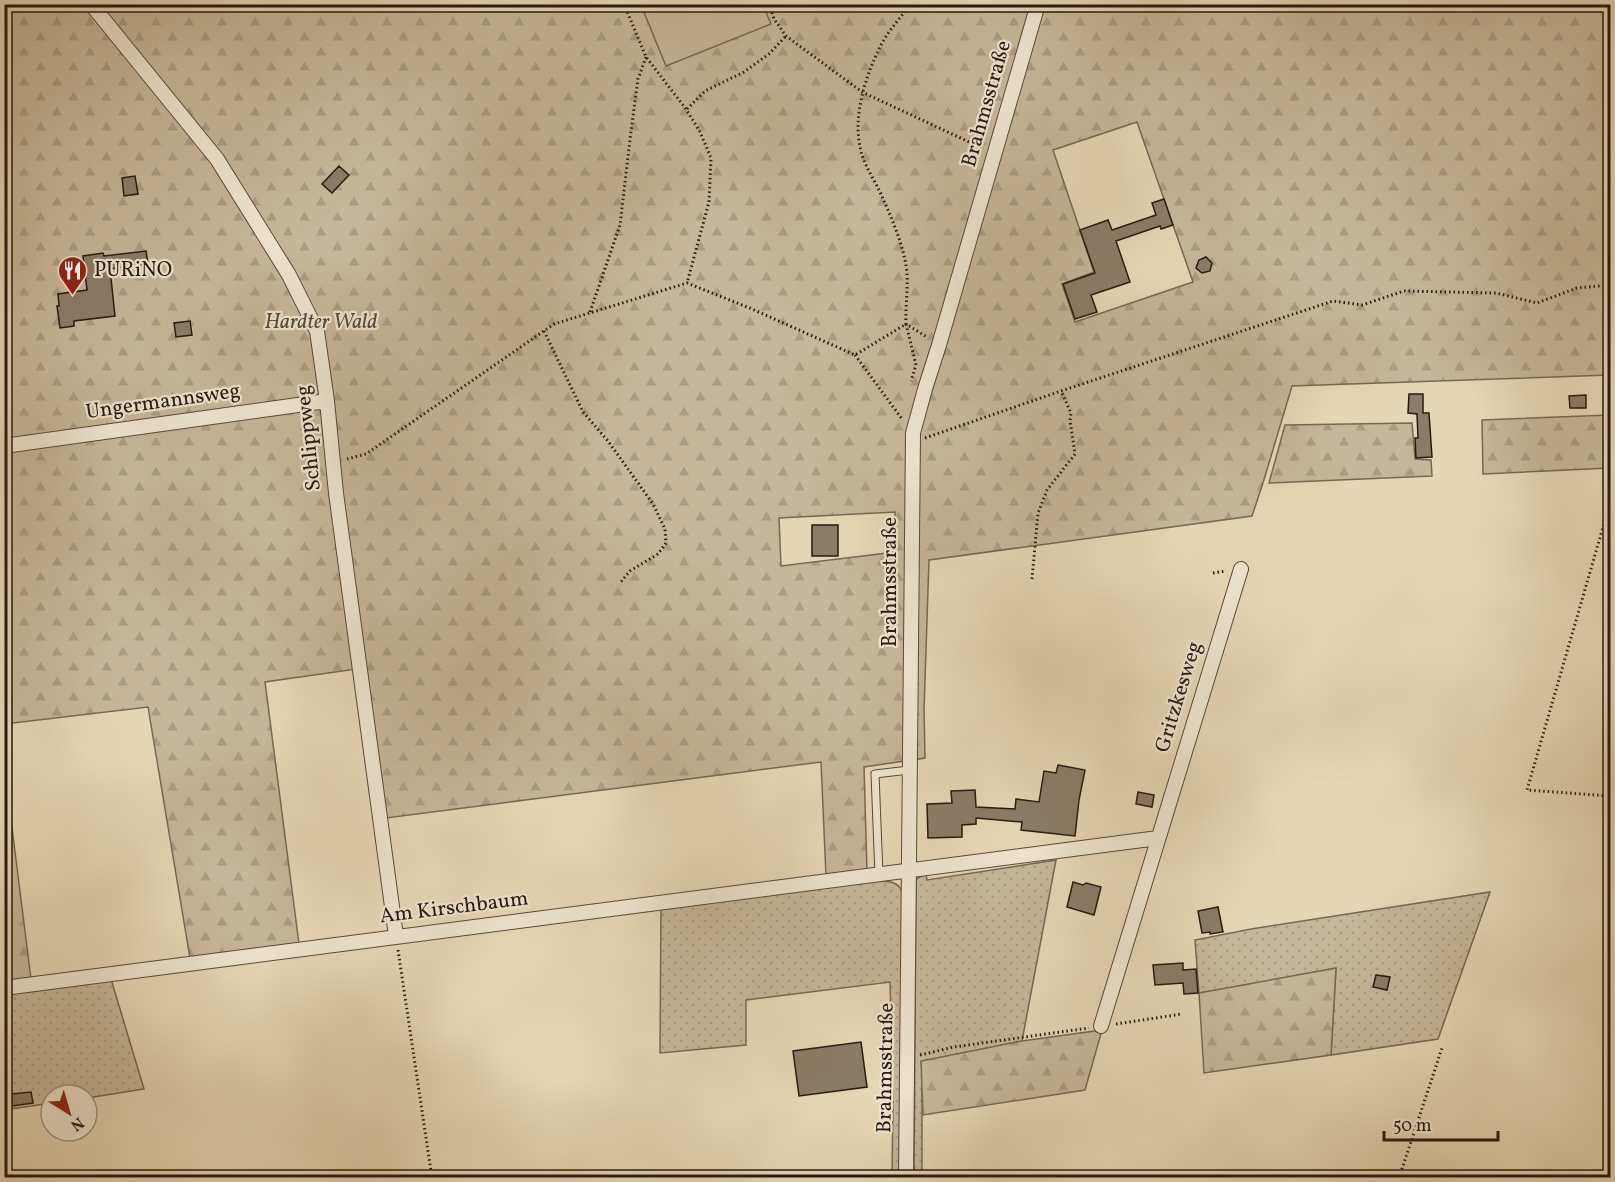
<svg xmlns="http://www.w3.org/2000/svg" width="1615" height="1182" font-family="Vollkorn,serif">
  <defs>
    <pattern id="grass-dots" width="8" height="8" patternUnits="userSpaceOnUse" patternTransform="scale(1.5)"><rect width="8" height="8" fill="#c7b699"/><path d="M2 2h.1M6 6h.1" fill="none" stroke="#ab9c83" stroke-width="1.8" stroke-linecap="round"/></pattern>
    <pattern id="forest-firs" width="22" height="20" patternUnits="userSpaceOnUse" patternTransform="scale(1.5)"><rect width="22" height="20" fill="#c7b699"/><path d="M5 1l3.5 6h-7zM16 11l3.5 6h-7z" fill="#ab9c83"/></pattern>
  </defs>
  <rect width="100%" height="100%" fill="#e7d6b5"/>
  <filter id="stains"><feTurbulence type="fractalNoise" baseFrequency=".00333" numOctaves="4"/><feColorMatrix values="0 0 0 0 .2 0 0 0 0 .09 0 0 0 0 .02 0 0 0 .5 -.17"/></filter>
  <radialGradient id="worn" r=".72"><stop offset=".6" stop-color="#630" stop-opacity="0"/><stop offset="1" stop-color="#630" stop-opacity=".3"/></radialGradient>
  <path fill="url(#grass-dots)" stroke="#786755" stroke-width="1.5" d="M1056 860 1022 1041 922 1061V1177L914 1178 916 879 926 874 927 880Z
    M879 881C889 881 899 882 902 892L900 1177H892L893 1101 890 982 746 1000V1045L660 1053 661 907Z
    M1490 892 1438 1039 1331 1055 1336 969 1199 993 1195 940 1251 929Z
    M111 979 144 1089 87 1098V1095H51V1103L5 1110V993Z"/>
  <path fill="url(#forest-firs)" stroke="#786755" stroke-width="1.5" fill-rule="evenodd" d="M4 5H1610V375L1292 386 1263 483 1252 516 929 560 924 710 925 758 864 767 867 871 826 876 821 762 386 818 356 669 265 682 299 944 190 958 148 707 5 724ZM1137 122 1193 282 1075 322 1062 284 1094 272 1053 150ZM895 512V552L781 566 779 518Z
    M1610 415V468L1483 474 1482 420Z
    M1412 423 1415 459 1431 460 1432 476 1269 483 1285 425Z
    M4 764 31 979 4 982Z
    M1336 968 1331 1055 1204 1073 1199 993Z
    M1102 1030 1085 1090 923 1115 921 1061 1022 1041Z"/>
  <path fill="#c7b699" stroke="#786755" stroke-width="1.5" d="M641 5H763L771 24 666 66Z"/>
  <path fill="#8c7b66" stroke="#291811" stroke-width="1.5" d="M339 166 349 175 332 193 322 184Z
    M135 176 138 194 124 196 122 178Z
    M1164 199 1173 225 1161 229 1160 226 1116 241 1130 282 1091 295 1097 312 1075 319 1063 284 1095 273 1080 230 1108 220 1112 230 1156 215 1152 203Z
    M146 251 148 264 110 269 115 316 74 321V326L60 328 57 306H59L58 294 87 290 83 256 103 253 104 256Z
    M1206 257 1212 263 1210 271 1202 273 1196 268 1199 260Z
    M190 321 192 335 176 337 174 323Z
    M1409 394H1423V413H1429L1432 457 1416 458 1415 438H1418L1417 414 1408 413Z
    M1586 395V408H1570L1569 396Z
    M812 525H838V556H812Z
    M1058 765 1085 770 1079 800 1075 836 1021 830 1022 822 976 818V824L962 825V837L928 838 927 804 952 803 951 791 975 790 976 807 1015 809 1016 799 1039 802 1044 771 1056 773Z
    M1138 792 1154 795 1152 807 1136 804Z
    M1073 882 1083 885 1086 883 1101 887 1094 915 1067 907Z
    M1218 907 1223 932 1210 934V932L1202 933 1198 911Z
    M1183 963V970L1196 969 1198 993 1184 994 1183 983 1155 985 1153 965Z
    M1376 975 1390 977 1387 990 1373 987Z
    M861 1042 867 1087 799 1096 793 1051Z
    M31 1092 33 1103 12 1106 11 1094Z"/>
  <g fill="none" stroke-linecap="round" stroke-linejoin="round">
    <defs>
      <path id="lane" d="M879 875 875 774 909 770"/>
      <path id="street" d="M91 4 217 159 289 275 317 331 327 401 336 493 396 936
        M4 446 327 401
        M4 988 1158 838
        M1101 1026 1241 569
        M906 1178 913 433 925 389 939 345 1038 4"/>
    </defs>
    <use href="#lane" stroke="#58483a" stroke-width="9"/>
    <use href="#street" stroke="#58483a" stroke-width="16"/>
    <path stroke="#291811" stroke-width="3" stroke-dasharray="1.5 3" stroke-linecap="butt" d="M624 4 646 57 686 109 700 132 711 158 709 202 687 283
      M769 4 774 19 786 36 862 92 982 148
      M911 4C901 17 889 30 881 45 865 77 851 119 862 155 866 167 874 180 880 192 890 214 900 237 905 260 910 282 905 302 906 324L927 337
      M687 109 705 91 744 72 769 54 786 36
      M590 312 620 225 631 131 638 79 646 57
      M544 331 583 412 608 441 653 504 665 529 666 543 658 554 630 571 620 583
      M855 355 902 419
      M925 438 1061 391 1333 301 1362 305 1404 291 1496 293 1537 303 1577 288 1610 285
      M347 459 366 454 554 324 687 283 752 309 855 355 906 324 916 365 911 381
      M1610 503 1527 790 1610 796
      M1213 573 1226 571
      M1032 579 1038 513 1047 490 1075 454 1070 421 1071 413 1061 391
      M398 950 432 1178
      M1116 1024 1182 1014
      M920 1055 954 1047 1089 1028
      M1399 1178 1442 1048"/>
    <use href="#lane" stroke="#efe4cf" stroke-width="7"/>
    <use href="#street" stroke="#efe4cf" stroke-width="14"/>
  </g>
  <defs>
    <symbol id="restaurant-pin" viewBox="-11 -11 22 30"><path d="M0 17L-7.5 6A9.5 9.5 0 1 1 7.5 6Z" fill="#8f2418" stroke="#efe4cf"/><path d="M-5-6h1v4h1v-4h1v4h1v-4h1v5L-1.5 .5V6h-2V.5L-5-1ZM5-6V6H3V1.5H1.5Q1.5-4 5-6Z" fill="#fff"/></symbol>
  </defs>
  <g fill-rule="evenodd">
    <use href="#restaurant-pin" x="56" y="254" width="33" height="45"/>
  </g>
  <g text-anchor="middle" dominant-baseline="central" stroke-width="4.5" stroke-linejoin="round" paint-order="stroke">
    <g font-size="21" fill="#291811" stroke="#efe4cf">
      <text transform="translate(987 104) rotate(-74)">Brahmsstraße</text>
      <text transform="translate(163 402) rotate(-8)">Ungermannsweg</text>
      <text transform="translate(309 438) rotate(-96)">Schlippweg</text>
      <text transform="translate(890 582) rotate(-90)">Brahmsstraße</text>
      <text transform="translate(1179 697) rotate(-73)">Gritzkesweg</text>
      <text transform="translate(454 908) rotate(-7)">Am Kirschbaum</text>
      <text transform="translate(886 1068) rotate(-89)">Brahmsstraße</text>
    </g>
    <g font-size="21" fill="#291811" stroke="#efe4cf" text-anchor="start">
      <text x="94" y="270">PURiNO</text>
    </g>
    <g font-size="21" font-style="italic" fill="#58473a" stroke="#efe4cf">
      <text x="321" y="322">Hardter Wald</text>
    </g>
  </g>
  <rect width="1615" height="1182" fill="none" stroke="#e7d6b5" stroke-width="24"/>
  <rect x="6" y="6" width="1603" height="1170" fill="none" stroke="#291811" stroke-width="3"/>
  <rect x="12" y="12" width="1591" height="1158" fill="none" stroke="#291811" stroke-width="1.5"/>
  <g transform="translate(69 1113) rotate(143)"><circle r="28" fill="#efe4cf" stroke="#a09283" stroke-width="1.5"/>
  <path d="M0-4.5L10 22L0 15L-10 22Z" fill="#8f2418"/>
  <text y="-9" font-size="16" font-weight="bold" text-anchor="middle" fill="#291811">N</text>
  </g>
  <path d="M1384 1131v9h114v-9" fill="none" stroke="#291811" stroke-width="3"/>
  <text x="1393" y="1131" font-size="18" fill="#291811" stroke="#efe4cf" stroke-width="4.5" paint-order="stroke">50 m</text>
  <rect width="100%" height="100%" filter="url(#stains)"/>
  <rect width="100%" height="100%" fill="url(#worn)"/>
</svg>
